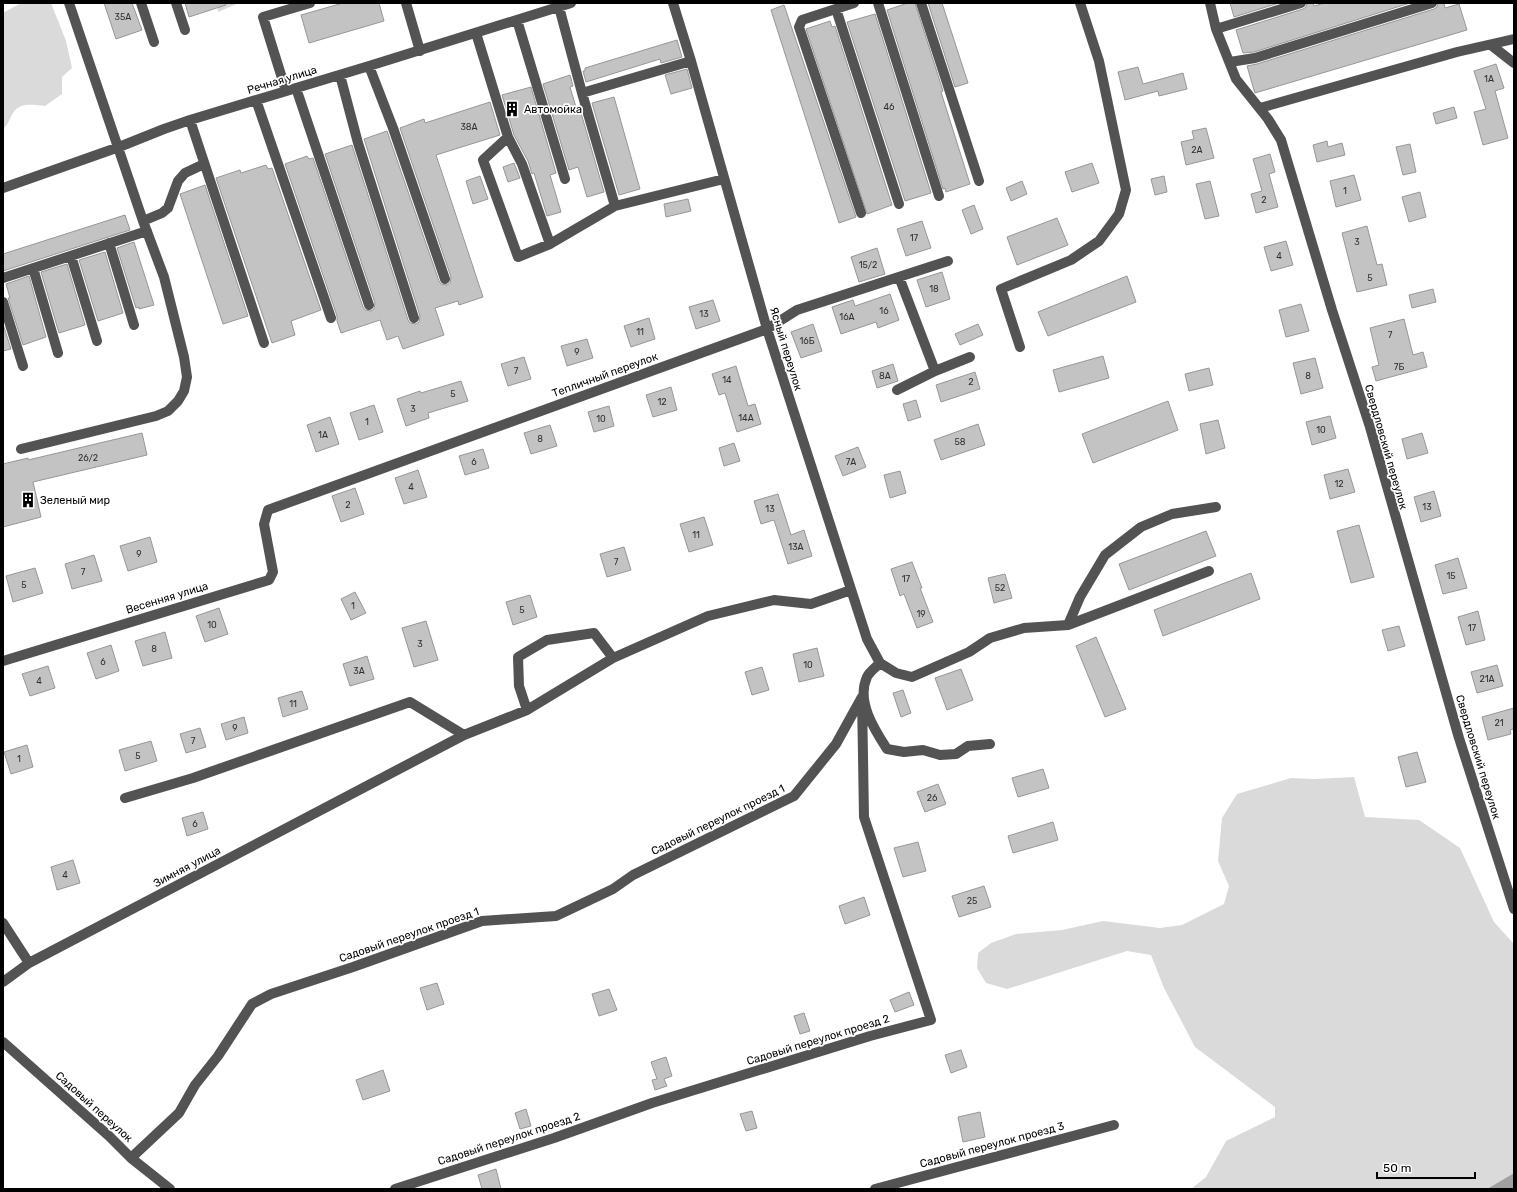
<svg xmlns="http://www.w3.org/2000/svg" width="1517" height="1192" font-family="Rubik,sans-serif">
  <rect width="100%" height="100%" fill="#fff"/>
  <path fill="#dadada" d="M21 3H51L66 41 72 68 62 77V94L45 106C34 105 20 102 13 113 9 119 9 124 3 129V13Z
    M217 3H239L218 12Z
    M1354 777 1365 817 1419 820 1460 848 1494 922 1514 944V1173L1487 1189H1191L1206 1177 1226 1141 1275 1117V1107L1195 1047 1164 988 1151 955 1127 951 1007 989 986 983 977 968 978 953 991 943 1016 934 1062 930 1103 921 1160 928 1182 925 1224 904 1229 886 1218 861 1222 818 1237 794 1291 778 1314 779Z"/>
  <path fill="#a1a1a1" d="M1514 1173V1189H1487Z"/>
  <path fill="#c3c3c3" stroke="#979797" d="M104 3H132L142 30 116 39Z
    M185 3H225L226 5 189 17Z
    M343 3H379L384 21 309 43 301 15Z
    M908 3H915L943 91 941 92 970 184 946 192 945 188 943 189 887 10Z
    M928 3H942L968 83 955 87Z
    M1230 3H1279L1234 17Z
    M1307 3H1313L1314 6 1325 3H1410L1254 52 1243 53 1236 30 1303 9 1306 7Z
    M1438 3H1444L1445 8 1459 4 1467 30 1255 93 1254 90 1247 66 1257 64 1434 9 1437 7Z
    M784 5 856 217 839 223 771 10Z
    M875 14 931 193 905 201 847 22Z
    M830 21 832 27 835 26 892 205 867 214 806 29Z
    M677 40 682 57 661 63 660 59 586 82 583 71H585V68Z
    M1496 64 1504 88 1495 91 1508 138 1483 145 1474 112 1486 109 1474 71Z
    M1138 67 1143 84 1183 73 1187 89 1159 96 1158 91 1125 100 1118 72Z
    M687 69 692 88 671 94 665 75Z
    M570 75 573 86 570 87 576 107 579 106 604 192 587 197 578 167 569 170 543 84Z
    M531 87 556 173 550 175 561 212 547 216 534 173 532 174 528 161 514 135 502 95Z
    M614 97 640 189 619 195 592 103Z
    M490 102 500 135 436 155 483 297 459 305 458 301 435 308 444 335 403 349 398 336 387 340 380 320 341 333 337 321V316L285 164 307 156 309 159 313 158 363 307 365 310 371 311 374 309 375 303 325 154 352 145 408 320 410 323 416 324 419 322 420 316 364 139 387 131 439 281 441 284 447 285 450 283 451 277 400 128 424 119 425 123Z
    M1454 107 1457 118 1436 124 1433 113Z
    M1206 128 1214 158 1186 165 1181 142 1194 139 1192 131Z
    M1327 141 1328 147 1342 143 1345 155 1317 162 1313 145Z
    M1410 144 1416 172 1403 175 1396 147Z
    M1270 154 1275 172 1269 174 1278 207 1256 213 1251 194 1262 191 1253 159Z
    M514 163 520 178 508 182 503 167Z
    M1092 163 1099 183 1072 192 1065 172Z
    M266 165 268 169 272 168 321 310 291 321 295 335 272 343 216 178 240 170 241 173Z
    M1354 175 1361 200 1336 207 1330 181Z
    M480 176 488 199 473 204 466 181Z
    M1164 176 1167 192 1155 195 1151 179Z
    M1022 181 1027 194 1011 201 1006 188Z
    M1210 181 1219 216 1205 219 1196 184Z
    M205 185 248 316 223 324 180 194Z
    M1420 192 1426 217 1409 222 1402 197Z
    M688 199 691 211 666 217 664 204Z
    M974 205 983 229 971 234 962 210Z
    M125 215 130 230 3 271V254Z
    M1057 218 1068 245 1017 265 1007 237Z
    M922 221 931 248 906 256 897 229Z
    M1367 226 1377 265 1382 264 1387 285 1357 292 1342 233Z
    M1286 241 1293 265 1271 271 1264 247Z
    M134 242 154 305 139 309V307L136 308 117 248Z
    M877 248 885 274 859 282 851 257Z
    M105 252 123 313 98 321 79 260Z
    M67 264 85 325 59 333 41 272Z
    M942 272 950 299 926 307 917 280Z
    M29 276 46 337 23 345 8 298H10L6 284Z
    M1127 276 1136 302 1048 336 1038 312Z
    M1433 289 1436 302 1412 308 1409 295Z
    M890 294 899 320 878 328 876 322 841 334 832 307 853 300 855 306Z
    M713 300 720 321 696 329 689 307Z
    M1301 304 1309 331 1286 337 1279 310Z
    M649 318 655 339 631 347 624 326Z
    M1404 319 1413 355 1423 352 1427 367 1376 381 1372 367 1379 365 1370 328Z
    M3 324 11 349 3 351Z
    M813 324 822 351 801 358 791 332Z
    M978 324 983 335 960 345 955 334Z
    M587 339 593 358 567 366 561 346Z
    M1103 356 1109 378 1059 392 1053 370Z
    M524 357 531 379 508 386 501 364Z
    M1315 358 1323 388 1301 394 1293 363Z
    M893 364 898 381 877 388 872 371Z
    M736 366 748 406 755 404 761 424 737 432 725 393 719 395 712 374Z
    M1209 368 1213 385 1189 391 1185 374Z
    M975 372 980 389 941 402 936 385Z
    M461 381 468 401 428 413 429 418 406 426 397 399 420 391 421 393Z
    M671 387 677 410 653 417 646 395Z
    M916 400 921 417 908 421 903 404Z
    M1168 401 1178 430 1093 463 1082 434Z
    M374 405 383 432 359 440 350 413Z
    M609 406 614 426 594 432 588 412Z
    M1330 416 1336 438 1312 445 1306 422Z
    M330 417 339 444 316 452 307 425Z
    M1218 420 1225 448 1206 454 1200 424Z
    M978 424 985 445 941 460 934 440Z
    M550 425 557 446 531 454 524 433Z
    M142 433 147 455 33 482 41 517 3 527V464L28 458V460Z
    M1422 433 1428 453 1407 459 1402 439Z
    M734 443 740 461 724 466 719 448Z
    M858 447 866 467 843 476 835 456Z
    M483 449 489 468 465 475 459 456Z
    M1348 469 1355 492 1330 499 1324 475Z
    M418 470 427 497 404 504 395 478Z
    M900 471 906 493 890 498 884 475Z
    M355 488 364 514 341 522 332 496Z
    M1434 491 1441 516 1421 522 1414 497Z
    M778 494 791 535 804 530 812 556 788 564 774 520 761 524 754 501Z
    M704 517 713 545 689 552 680 524Z
    M1359 525 1374 577 1351 583 1337 531Z
    M1206 531 1216 556 1129 590 1119 564Z
    M150 537 157 562 128 571 120 546Z
    M624 547 631 570 607 577 600 554Z
    M94 555 102 581 72 589 65 564Z
    M1458 558 1467 588 1443 594 1435 565Z
    M912 562 922 588H920L933 622 917 628 904 594 900 596 891 569Z
    M35 568 43 593 13 602 6 576Z
    M1251 573 1260 599 1163 636 1154 610Z
    M1005 574 1012 598 994 603 988 578Z
    M355 592 366 613 351 620 341 599Z
    M530 595 537 617 513 625 506 602Z
    M219 608 228 634 205 642 196 616Z
    M1478 611 1485 640 1466 645 1458 617Z
    M426 621 438 660 414 667 402 628Z
    M1399 626 1405 646 1388 651 1382 630Z
    M165 632 172 658 143 666 135 641Z
    M1096 637 1126 709 1105 717 1076 646Z
    M111 645 119 671 96 679 87 653Z
    M817 648 824 676 799 682 793 654Z
    M367 656 374 679 350 686 343 664Z
    M1497 665 1503 686 1477 693 1471 672Z
    M48 666 55 688 30 696 22 674Z
    M762 667 769 690 752 695 745 672Z
    M961 669 973 700 947 710 935 678Z
    M903 690 911 713 901 717 893 693Z
    M302 691 308 709 283 717 278 698Z
    M1514 708V729L1510 730 1511 734 1488 740 1482 717Z
    M244 717 248 733 226 740 221 724Z
    M200 728 206 747 186 753 180 734Z
    M151 741 157 761 125 771 119 750Z
    M27 745 33 767 11 774 4 752Z
    M1417 752 1426 782 1406 787 1398 757Z
    M1043 769 1049 788 1018 797 1012 778Z
    M938 784 946 804 925 812 917 792Z
    M203 812 208 829 187 836 182 818Z
    M1053 822 1058 840 1013 853 1008 836Z
    M918 842 926 871 903 877 894 848Z
    M73 860 80 883 57 890 51 867Z
    M984 886 991 907 959 917 952 896Z
    M864 897 870 915 845 924 839 906Z
    M437 983 444 1004 427 1010 420 988Z
    M609 989 617 1010 599 1016 592 994Z
    M909 992 914 1005 895 1012 890 1000Z
    M804 1013 810 1031 800 1034 794 1016Z
    M961 1050 967 1067 951 1073 945 1055Z
    M666 1057 672 1076 664 1079 667 1086 655 1090 652 1080 657 1079 651 1062Z
    M383 1070 390 1091 363 1100 356 1080Z
    M526 1109 531 1126 520 1129 515 1113Z
    M752 1111 757 1128 746 1131 740 1114Z
    M980 1112 985 1137 963 1142 958 1117Z
    M496 1169 501 1189H482L478 1175Z"/>
  <g fill="none" stroke-linecap="round" stroke-linejoin="round">
    <path stroke="#535353" stroke-width="10" d="M141 3 154 42
      M176 3 185 30
      M406 3 420 51
      M673 3 691 61 767 329 867 639 880 663 896 673 912 677 969 652 990 638 1024 628 1068 625 1080 597 1105 555 1141 527 1172 514 1216 507
      M854 3 802 20 799 27 861 213
      M878 3 939 196
      M921 3 979 181
      M1210 3 1216 29 1236 79 1268 119 1281 140 1332 310 1370 427 1459 738 1514 909
      M559 7 582 93
      M836 9 899 204
      M517 20 565 179
      M1216 29 1301 3
      M476 33 508 137 522 164 550 244 615 206 724 179
      M1491 45 1514 63
      M1230 62 1255 58 1432 3
      M369 66 393 128 445 279
      M340 75 358 143 414 318
      M296 88 369 305
      M286 91 263 17 310 3
      M256 100 331 318
      M1260 108 1457 52 1514 39
      M190 120 264 343
      M508 137 483 160 518 257 550 244
      M3 188 119 147 164 129 190 120 369 66 571 3
      M615 206 582 93 691 61
      M143 221 162 213 168 208 178 181 185 173 204 164
      M109 243 134 325
      M71 256 97 341
      M33 268 58 353
      M899 277 935 371 970 357
      M3 278 147 231
      M3 302 23 366
      M1020 347 1001 289 1071 260 1099 241 1119 214 1126 190 1099 61 1080 3
      M897 390 935 371
      M21 449 156 416 168 411 178 401 184 391 187 377 184 357 164 277 143 221 69 3
      M1068 625 1209 571
      M3 661 269 580 273 572 264 524 268 510 767 329 797 310 948 261
      M880 663C876 667 869 672 867 677 856 701 874 729 887 749L904 752 923 750 940 755 956 754 968 746 990 744
      M527 710 519 686 518 657 547 640 594 633 613 658
      M125 798 193 778 410 702 464 735
      M3 923 29 963
      M3 982 29 963 464 735 527 710 613 658 708 616 774 600 811 604 851 590
      M3 1042 109 1136 131 1158 170 1189
      M131 1158 179 1113 195 1085 218 1056 252 1004 271 994 353 967 482 921 556 916 613 889 633 875 794 796 836 744 862 697
      M395 1189 554 1138 652 1103 870 1036 931 1020 864 817 862 697
      M875 1189 1114 1125"/>
  </g>
  <defs>
    <symbol id="building-bare" viewBox="-9 -9 18 18"><path d="M-4-6H4V6H1V3H-1V6H-4ZM-2.5-4.3h1.7v1.8h-1.7ZM.8-4.3h1.7v1.8H.8ZM-2.5-1h1.7V.8h-1.7ZM.8-1h1.7V.8H.8Z" fill="#000" stroke="#fff" stroke-width="2.5" paint-order="stroke"/></symbol>
  </defs>
  <g fill-rule="evenodd">
    <use href="#building-bare" x="501" y="98" width="22" height="22"/>
    <use href="#building-bare" x="17" y="489" width="22" height="22"/>
  </g>
  <g text-anchor="middle" dominant-baseline="central" stroke-width="3.5" stroke-linejoin="round" paint-order="stroke">
    <g font-size="9" fill="#313131">
      <text x="123" y="17">35А</text>
      <text x="1489" y="79">1А</text>
      <text x="889" y="107">46</text>
      <text x="469" y="127">38А</text>
      <text x="1197" y="150">2А</text>
      <text x="1345" y="191">1</text>
      <text x="1264" y="200">2</text>
      <text x="914" y="238">17</text>
      <text x="1357" y="242">3</text>
      <text x="1279" y="256">4</text>
      <text x="868" y="265">15/2</text>
      <text x="1370" y="278">5</text>
      <text x="934" y="289">18</text>
      <text x="884" y="311">16</text>
      <text x="704" y="314">13</text>
      <text x="847" y="317">16А</text>
      <text x="640" y="332">11</text>
      <text x="1390" y="335">7</text>
      <text x="807" y="341">16Б</text>
      <text x="577" y="352">9</text>
      <text x="1399" y="367">7Б</text>
      <text x="516" y="371">7</text>
      <text x="885" y="376">8А</text>
      <text x="1308" y="376">8</text>
      <text x="727" y="380">14</text>
      <text x="971" y="382">2</text>
      <text x="453" y="394">5</text>
      <text x="662" y="402">12</text>
      <text x="413" y="409">3</text>
      <text x="746" y="418">14А</text>
      <text x="601" y="419">10</text>
      <text x="367" y="422">1</text>
      <text x="1321" y="430">10</text>
      <text x="323" y="435">1А</text>
      <text x="540" y="439">8</text>
      <text x="960" y="442">58</text>
      <text x="88" y="458">26/2</text>
      <text x="474" y="462">6</text>
      <text x="851" y="462">7А</text>
      <text x="1339" y="484">12</text>
      <text x="411" y="487">4</text>
      <text x="348" y="505">2</text>
      <text x="1427" y="507">13</text>
      <text x="770" y="509">13</text>
      <text x="696" y="535">11</text>
      <text x="796" y="547">13А</text>
      <text x="139" y="554">9</text>
      <text x="616" y="562">7</text>
      <text x="83" y="572">7</text>
      <text x="1451" y="576">15</text>
      <text x="906" y="579">17</text>
      <text x="24" y="585">5</text>
      <text x="1000" y="588">52</text>
      <text x="353" y="606">1</text>
      <text x="522" y="610">5</text>
      <text x="921" y="614">19</text>
      <text x="212" y="625">10</text>
      <text x="1472" y="628">17</text>
      <text x="420" y="644">3</text>
      <text x="154" y="649">8</text>
      <text x="103" y="662">6</text>
      <text x="808" y="665">10</text>
      <text x="359" y="671">3А</text>
      <text x="1487" y="679">21А</text>
      <text x="39" y="681">4</text>
      <text x="293" y="704">11</text>
      <text x="1499" y="723">21</text>
      <text x="235" y="728">9</text>
      <text x="193" y="741">7</text>
      <text x="138" y="756">5</text>
      <text x="19" y="759">1</text>
      <text x="932" y="798">26</text>
      <text x="195" y="824">6</text>
      <text x="65" y="875">4</text>
      <text x="972" y="901">25</text>
    </g>
    <g font-size="11" fill="#000" stroke="#fff">
      <text transform="translate(282 80) rotate(-17)">Речная улица</text>
      <text transform="translate(786 349) rotate(73)">Ясный переулок</text>
      <text transform="translate(605 375) rotate(-20)">Тепличный переулок</text>
      <text transform="translate(1386 447) rotate(74)">Свердловский переулок</text>
      <text transform="translate(167 598) rotate(-17)">Весенняя улица</text>
      <text transform="translate(1478 757) rotate(73)">Свердловский переулок</text>
      <text transform="translate(718 820) rotate(-26)">Садовый переулок проезд 1</text>
      <text transform="translate(187 867) rotate(-28)">Зимняя улица</text>
      <text transform="translate(409 935) rotate(-19)">Садовый переулок проезд 1</text>
      <text transform="translate(818 1040) rotate(-17)">Садовый переулок проезд 2</text>
      <text transform="translate(94 1107) rotate(42)">Садовый переулок</text>
      <text transform="translate(509 1139) rotate(-18)">Садовый переулок проезд 2</text>
      <text transform="translate(992 1145) rotate(-15)">Садовый переулок проезд 3</text>
    </g>
    <g font-size="11" fill="#000" stroke="#fff" text-anchor="start">
      <text x="524" y="109">Автомойка</text>
      <text x="40" y="500">Зеленый мир</text>
    </g>
  </g>
  <rect width="1517" height="1192" fill="none" stroke="#000000" stroke-width="8"/>
  <path d="M1377 1172v6h98v-6" fill="none" stroke="#000000" stroke-width="2"/>
  <text x="1383" y="1172" font-size="12" fill="#000000" stroke="#ffffff" stroke-width="3" paint-order="stroke">50 m</text>
</svg>
